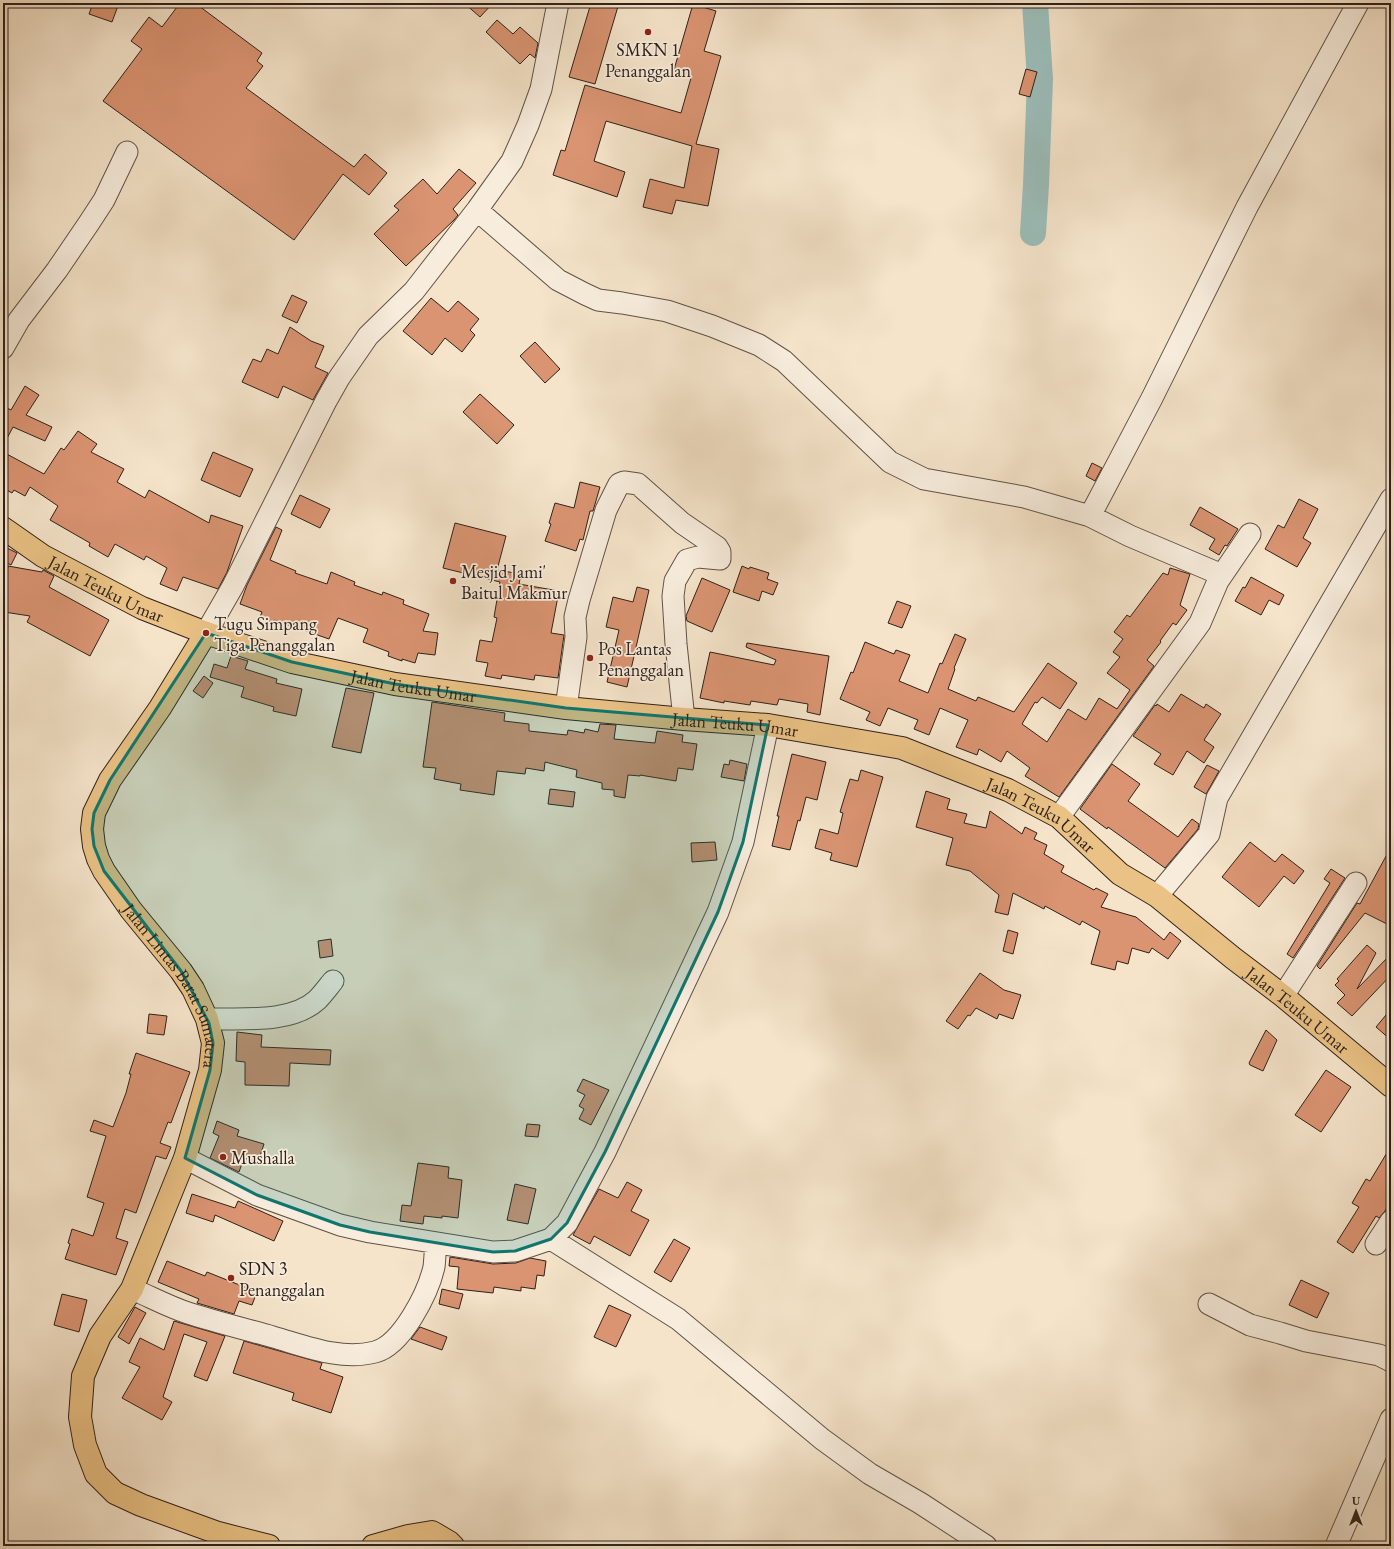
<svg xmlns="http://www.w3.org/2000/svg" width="1394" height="1549" font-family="'EB Garamond',serif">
  <rect width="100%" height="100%" fill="#f5e4ca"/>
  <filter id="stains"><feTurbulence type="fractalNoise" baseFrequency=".005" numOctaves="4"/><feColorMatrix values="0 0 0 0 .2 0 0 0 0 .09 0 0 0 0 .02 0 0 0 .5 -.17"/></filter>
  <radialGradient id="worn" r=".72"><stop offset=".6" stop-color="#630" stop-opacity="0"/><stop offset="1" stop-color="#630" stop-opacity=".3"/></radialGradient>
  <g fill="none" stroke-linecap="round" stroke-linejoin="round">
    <path stroke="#9cbeba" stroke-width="26" d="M1033 233 1036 185 1040 79 1035 3"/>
  </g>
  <path fill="#da9472" stroke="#2e211a" d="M93 3H119L112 22 89 14Z
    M180 3H195L262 53 257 61 263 66 246 88 354 167 365 154 387 173 369 195 343 174 294 240 103 101 142 49 131 41 149 17 162 27Z
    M464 3H493L480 17Z
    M591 3H619L595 84 569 77Z
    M693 4 716 11 704 51 721 56 696 144 719 149 708 206 676 200 672 214 643 207 650 179 684 188 692 146 606 121 594 161 625 172 617 197 553 175 561 150 565 151 585 85 681 113 691 78 673 73Z
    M497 20 513 34 520 27 538 43 535 58 530 54 520 64 486 32Z
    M1026 69 1037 72 1030 97 1019 94Z
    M459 169 476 183 453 209 458 215 454 220 406 266 374 234 399 210 394 206 423 179 437 194Z
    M292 295 307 302 297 323 282 316Z
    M431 298 448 312 458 301 479 319 470 330 475 335 462 352 445 338 432 355 403 331Z
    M290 327 311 341 324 346 315 367 328 373 313 400 283 386 278 398 242 382 253 359 261 362 267 349 278 354Z
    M535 342 560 369 545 383 520 356Z
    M25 386 39 395 26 415 52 427 45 441 13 427 3 446V406L11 410Z
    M480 394 514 425 497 444 463 412Z
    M78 431 97 444 91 452 124 469 117 482 145 498 149 490 209 523 211 515 243 526 227 572 218 589 183 577 177 591 160 584 167 568 146 556 144 560 115 544 108 557 89 546 90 543 50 520 58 506 30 487 25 496 14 490 12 493 3 488V452L44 474 61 448 64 450Z
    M213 452 253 469 240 497 201 480Z
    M1092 463 1102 468 1095 481 1086 476Z
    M580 482 600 487 593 511H590L583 540 580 539 576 551 545 541 551 524 549 523 555 503 574 508Z
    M300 495 330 509 320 528 291 514Z
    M1299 499 1318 509 1303 538 1311 543 1297 567 1265 549 1278 525 1284 528Z
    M1200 507 1238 529 1227 546 1225 545 1219 555 1209 549 1215 539 1190 525Z
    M455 523 506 536 497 570 521 574 519 584 559 591 551 633 564 635 558 678 535 675 534 680 502 675 501 679 485 676 488 663 476 661 480 640 492 642 497 618 494 617 500 582 443 568Z
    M276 527 282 530 270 560 296 571 295 573 327 584 331 572 355 582 354 585 382 595 383 592 404 600 403 604 429 614 423 631 438 633 435 655 418 653 415 663 402 659V661L388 656 389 652 363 642 368 629 338 618 329 639 274 620 273 623 260 617 262 612 240 604 247 585Z
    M3 546 17 553 11 565 3 561Z
    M8 566 42 572 43 570 54 576 49 587 109 620 90 656 27 622 30 616 4 612 6 598H3Z
    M742 566 749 569 750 567 769 573 767 579 778 583 773 595 762 591 759 601 733 592Z
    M1170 568 1190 574 1180 605 1187 610 1176 625 1173 623 1160 641 1161 642 1147 660 1154 666 1059 797 1025 776 1030 768 1007 751 1001 762 979 749 977 755 956 747 968 720 940 708 929 735 914 729 918 720 888 708 880 726 866 720 870 712 840 699 851 672 853 673 865 642 894 654 896 650 910 655 899 681 928 693 940 663 942 664 955 634 966 639 954 668 955 669 948 689 976 701 978 697 1014 712 1048 663 1077 683 1060 709 1042 697 1037 703 1035 702 1022 724 1047 742 1068 709 1086 720 1099 698 1117 709 1130 690 1107 673 1120 657 1113 652 1123 639 1114 632 1127 615 1130 617 1163 573 1168 575Z
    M1251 577 1284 595 1279 605 1269 600 1261 615 1235 601 1243 587 1245 588Z
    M702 578 730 590 712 632 687 621 686 616Z
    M637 587 649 590 627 687 607 682 619 630 606 627 613 597 633 602Z
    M897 601 911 606 902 628 888 623Z
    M747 643 829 656 820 715 807 712 808 704 779 699 777 705 751 701 750 705 724 701V703L700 698 710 652 774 665 776 660 746 647Z
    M231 656 248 661 245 669 277 679 276 683 302 689 296 716 273 711 274 707 241 697 244 687 210 677 214 664 227 668Z
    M204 676 213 683 203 698 193 691Z
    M346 688 374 693 361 753 332 747Z
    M1181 694 1204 708 1206 704 1221 714 1204 740 1214 747 1204 763 1187 751 1173 775 1154 764 1161 754 1133 736 1155 705 1156 706 1157 704 1169 712Z
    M432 702 505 713 504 721 529 724V731L567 735 568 730 584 733 585 729 598 732 600 724 616 725 614 739 655 743 657 731 683 735 682 742 697 744 693 770 678 768 676 781 640 775V776L628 775 625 798 614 796V790L602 789V783L576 777 577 770 545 762 544 771 526 768 525 774 497 771 494 795 460 790 461 784 434 779 436 768 423 767Z
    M792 754 826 762 817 800 806 797 800 821 798 820 790 850 772 846 779 816H777Z
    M730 760 747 764 744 781 721 777 724 764 729 765Z
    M1112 764 1140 784 1128 801 1178 837 1192 819 1199 824 1198 829 1165 868 1108 827 1107 829 1080 809Z
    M1207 765 1219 771 1206 794 1194 787Z
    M861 770 883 777 857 867 830 860 832 853 815 848 820 829 838 834 843 813 840 812 850 779 858 781Z
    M550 789 575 792 573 807 548 804Z
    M926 791 950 799 947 809 967 814 964 823 986 828 990 811 1022 834 1025 827 1037 833 1034 839 1047 845 1044 854 1064 866 1061 872 1094 890 1096 888 1108 894 1101 907 1136 917 1164 940 1170 932 1181 941 1168 959 1152 948 1149 953 1132 948 1128 964 1117 961 1115 970 1091 964 1100 931 1082 921 1080 925 1045 906 1044 909 1013 893 1008 915 995 912 999 895 970 871 946 865 953 838 916 827Z
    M715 842 717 860 692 862 691 843Z
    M1250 842 1275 862 1282 854 1304 871 1294 884 1284 876 1259 907 1222 877Z
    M1391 847V926L1365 913 1320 969 1317 966 1357 903 1360 904Z
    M1331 869 1345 878 1293 958 1287 954 1330 883 1324 879Z
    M1008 930 1018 933 1013 954 1003 951Z
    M331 939 333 956 320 958 318 941Z
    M1367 945 1376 953 1357 989 1391 954V975L1352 1016 1337 1003 1345 995 1335 985 1339 981 1337 979Z
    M980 973 1004 990 1021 995 1013 1019 999 1014 997 1019 976 1008 970 1016 968 1015 958 1029 946 1021Z
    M1391 1009V1040L1376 1027Z
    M149 1014 167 1016 164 1035 147 1033Z
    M1266 1030 1277 1040 1263 1071 1250 1065 1249 1063Z
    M237 1032 262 1035 261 1047 331 1050 330 1065 290 1063 289 1086 245 1085V1062L236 1061Z
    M136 1053 190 1072 171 1123 168 1122 160 1143 171 1147 166 1159 156 1156 136 1213 125 1209 116 1238 128 1242 116 1275 65 1259 70 1244 68 1243 72 1229 93 1236 104 1203 87 1197 106 1136 90 1131 94 1120 113 1127 126 1093 131 1074H129Z
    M1326 1070 1351 1087 1321 1132 1295 1115Z
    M583 1079 609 1090 591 1125 579 1119 584 1109 579 1106 585 1095 577 1091Z
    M217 1121 239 1130 237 1136 264 1144 258 1162 244 1158 239 1172 210 1158 219 1136 213 1133Z
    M527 1124 540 1125 538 1137 525 1136Z
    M1391 1146V1200L1385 1211 1379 1218 1376 1216 1353 1253 1337 1242 1359 1207 1352 1203 1366 1179 1370 1181Z
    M418 1163 449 1167 448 1178 462 1180 458 1218 442 1216V1218L424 1216 423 1224 400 1221 402 1205 411 1206Z
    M627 1182 642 1190 631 1211 649 1220 630 1256 594 1236 590 1244 573 1235 599 1189 618 1198Z
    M515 1184 536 1189 528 1224 507 1220Z
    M192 1194 235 1208 238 1201 283 1221 274 1241 215 1215 213 1222 186 1213Z
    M674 1239 690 1248 671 1282 654 1272Z
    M450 1257 493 1264 516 1263 530 1258 546 1261 544 1276 537 1275 535 1289 521 1287V1291L494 1287 493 1293 457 1289 459 1267 449 1266Z
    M167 1261 205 1276 207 1272 257 1292 252 1305 239 1301 234 1314 197 1303 199 1299 158 1282Z
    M1301 1280 1329 1293 1317 1318 1289 1305Z
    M442 1289 463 1294 459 1309 439 1304Z
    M62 1294 87 1300 79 1332 54 1325Z
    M609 1305 631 1315 616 1347 594 1337Z
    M135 1307 146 1313 129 1344 118 1337Z
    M174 1321 225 1336 207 1381 194 1376 207 1342 184 1334 163 1397 172 1402 162 1420 122 1398 140 1367 129 1362 140 1338 164 1350Z
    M420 1327 447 1337 442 1350 411 1339Z
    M244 1341 322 1363 320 1369 343 1377 331 1413 292 1400 294 1393 233 1373Z"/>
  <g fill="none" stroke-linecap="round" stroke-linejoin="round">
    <defs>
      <path id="minor" d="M477 210 558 280 585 294 598 300 622 303 667 311 712 326 759 345 784 361 890 462 924 479 1024 497 1090 516 1130 536 1215 572 1218 575V581L1200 623 1059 817
        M3 348 19 320 57 270 89 223 104 200 127 152
        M1090 516 1152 398 1247 207 1358 3
        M1218 581 1250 534
        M206 633 233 586 326 401 339 378 368 336 414 291 477 210 512 161 528 125 541 89 558 3
        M566 708 576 637 575 617 579 600 606 510 619 484 624 482 638 484 682 523 717 547 720 552V559L698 557 687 560 675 581 673 596 676 644 684 719
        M1157 896 1209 834 1217 798 1391 499
        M1283 996 1356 883
        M207 1019C241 1018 291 1024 317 1000 323 994 328 987 333 981
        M185 1158 257 1195 340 1225 370 1232 493 1252 515 1251 551 1239 567 1223 605 1152 718 912 743 842 768 725
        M551 1239 678 1319 822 1439 870 1474 920 1503 986 1546
        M1376 1244 1391 1221
        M132 1289C151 1297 169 1307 188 1313 216 1322 245 1329 273 1337 305 1346 341 1361 375 1352 402 1345 428 1293 434 1267 435 1259 435 1251 436 1243
        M1209 1304 1250 1325 1280 1333 1306 1341 1379 1355 1391 1361
        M1336 1546 1391 1419"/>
      <g id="highway">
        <path id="s1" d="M3 528 43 556 142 608 206 633 292 662 395 684 566 708 684 719 768 725 902 748 1008 790 1059 817 1120 874 1157 896 1233 958 1283 996 1391 1086"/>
        <path id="s2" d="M206 633 160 708 110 780 94 813 92 829 94 846 98 859 104 871 131 910 181 971 193 989 207 1019 213 1043 210 1070 185 1158 132 1289 100 1336 83 1376 80 1417 85 1445 96 1474 115 1493 141 1505 218 1533 269 1546"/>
        <path d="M373 1546 408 1536 432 1532 449 1542 453 1546"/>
      </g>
    </defs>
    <use href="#minor" stroke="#605246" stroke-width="23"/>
    <use href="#highway" stroke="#2e211a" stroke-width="24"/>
    <use href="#minor" stroke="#f8eddd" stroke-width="21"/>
    <use href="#highway" stroke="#eac285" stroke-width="22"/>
  </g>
  <path fill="#0f766e" fill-opacity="0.2" stroke="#0f766e" stroke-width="3" stroke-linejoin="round" d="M206 633 292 662 395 684 566 708 768 725 743 842 718 912 605 1152 567 1223 551 1239 515 1251 493 1252 370 1232 340 1225 257 1195 185 1158 210 1070 213 1043 209 1023 181 971 104 871 94 846 92 829 94 813 110 780Z"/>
  <g fill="#8f2418" stroke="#f8eddd" stroke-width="1.5">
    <circle cx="648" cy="32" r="4"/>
    <circle cx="453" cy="581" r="4"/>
    <circle cx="206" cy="633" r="4"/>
    <circle cx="590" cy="658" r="4"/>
    <circle cx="223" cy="1157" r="4"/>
    <circle cx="231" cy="1278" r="4"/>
  </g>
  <g text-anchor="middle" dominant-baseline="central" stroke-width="3.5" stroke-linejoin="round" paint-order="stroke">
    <g font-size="18" fill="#2e211a" stroke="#f8eddd" text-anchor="start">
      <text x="648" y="49" text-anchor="middle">SMKN 1<tspan x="648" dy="21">Penanggalan</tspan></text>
      <text x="461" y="571">Mesjid Jami'<tspan x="461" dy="21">Baitul Makmur</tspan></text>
      <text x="214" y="623">Tugu Simpang<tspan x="214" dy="21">Tiga Penanggalan</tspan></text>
      <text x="598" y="648">Pos Lantas<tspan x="598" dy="21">Penanggalan</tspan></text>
      <text x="231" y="1157">Mushalla</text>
      <text x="239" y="1268">SDN 3<tspan x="239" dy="21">Penanggalan</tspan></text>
    </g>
    <g font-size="18" fill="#2e211a" stroke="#f8eddd">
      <text stroke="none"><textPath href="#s1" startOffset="120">Jalan Teuku Umar</textPath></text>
      <text stroke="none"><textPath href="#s1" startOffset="444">Jalan Teuku Umar</textPath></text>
      <text stroke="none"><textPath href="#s1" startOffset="768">Jalan Teuku Umar</textPath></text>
      <text stroke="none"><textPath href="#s1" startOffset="1092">Jalan Teuku Umar</textPath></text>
      <text stroke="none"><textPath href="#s2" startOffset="409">Jalan Lintas Barat Sumatera</textPath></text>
      <text stroke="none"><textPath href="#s1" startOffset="1416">Jalan Teuku Umar</textPath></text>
    </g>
  </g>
  <rect width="1394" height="1549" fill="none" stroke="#f5e4ca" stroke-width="16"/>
  <rect x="4" y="4" width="1386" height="1541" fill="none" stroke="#2e211a" stroke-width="2"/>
  <rect x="8" y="8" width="1378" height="1533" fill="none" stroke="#2e211a"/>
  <g transform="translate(1356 1511)" stroke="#f8eddd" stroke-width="3" paint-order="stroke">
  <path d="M0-3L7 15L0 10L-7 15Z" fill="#2e211a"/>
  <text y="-6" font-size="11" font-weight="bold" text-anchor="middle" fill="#2e211a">U</text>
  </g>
  <rect width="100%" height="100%" filter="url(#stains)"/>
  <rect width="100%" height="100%" fill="url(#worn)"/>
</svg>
